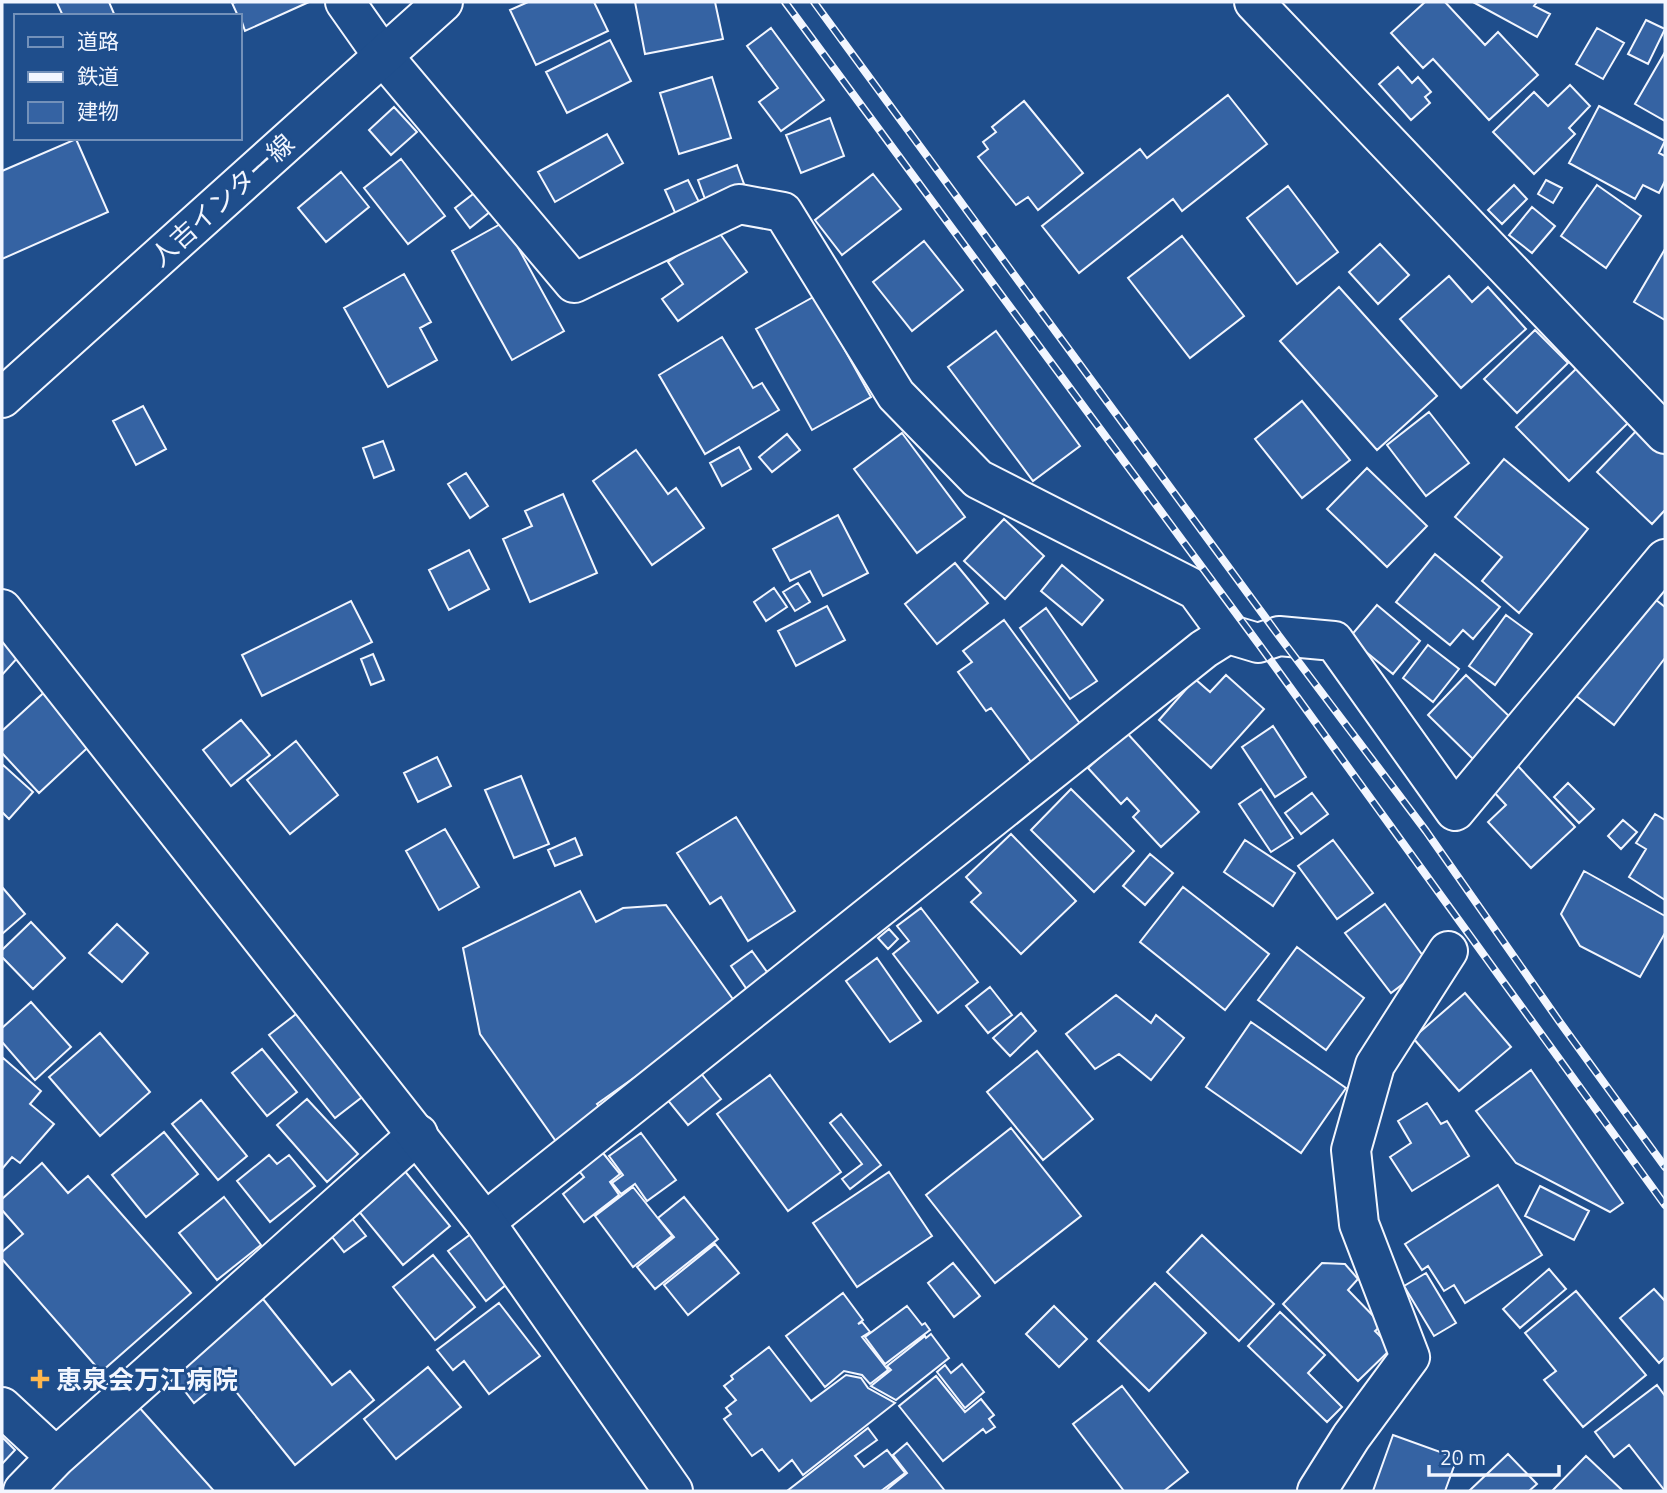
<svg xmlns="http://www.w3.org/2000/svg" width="1667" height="1493" font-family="'Titillium Web','Noto Sans JP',sans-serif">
  <rect width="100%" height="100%" fill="#1f4e8c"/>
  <path fill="#3563a3" stroke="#f2f6ff" stroke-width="2" d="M59 2H109L115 16H63L57 3Z
    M236 2H309L245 31 240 16H238L232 3Z
    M528 2H594L608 31 536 65 510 10Z
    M635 2H715L723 39 645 54Z
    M1425 2H1445L1485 45 1498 32 1538 75 1489 120 1433 59 1423 68 1391 33Z
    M1473 2H1537L1534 6 1550 14 1537 37Z
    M1646 20 1665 29 1648 64 1628 54Z
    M771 28 824 100 781 131 759 102 778 88 747 46Z
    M1597 28 1624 43 1603 79 1576 64Z
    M610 40 631 81 567 113 546 72Z
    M1665 52V121L1635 104Z
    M1398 67 1412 83 1418 77 1431 92 1425 97 1430 103 1411 120 1379 84Z
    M712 77 731 138 679 154 660 93Z
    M1570 85 1590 106 1569 128 1575 134 1534 174 1493 132 1534 92 1548 106Z
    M1228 95 1267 144 1182 211 1173 199 1079 273 1042 226 1140 149 1147 158Z
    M1024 101 1083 173 1038 210 1028 197 1016 205 978 157 988 149 983 142 996 132 992 127Z
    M1599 106 1665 141 1659 153 1665 156V181L1659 193 1643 185 1635 199 1569 163Z
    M394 107 417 132 391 155 369 130Z
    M830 118 844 156 801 173 786 135Z
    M607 134 623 163 555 202 538 172Z
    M76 139 108 212 2 259V171Z
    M401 159 445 216 408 244 364 188Z
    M737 165 744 184 705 199 698 180Z
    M341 172 369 207 326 242 298 208Z
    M873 174 901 209 842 255 815 220Z
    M688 180 701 206 677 217 665 190Z
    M1546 180 1562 188 1553 203 1538 194Z
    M1514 185 1527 199 1502 224 1488 210Z
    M1597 185 1641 216 1606 268 1561 236Z
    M1288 186 1338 252 1297 284 1247 218Z
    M477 191 491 211 470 228 455 208Z
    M1532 207 1555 226 1532 253 1509 235Z
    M504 222 564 331 512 360 452 251Z
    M716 228 747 272 678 321 662 299 683 284 668 262Z
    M1182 236 1244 316 1190 358 1128 278Z
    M924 241 963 290 912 331 873 282Z
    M1380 244 1409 275 1378 304 1349 272Z
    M1665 249V320L1634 302Z
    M404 274 431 322 420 328 437 360 388 387 344 308Z
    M1449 276 1472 302 1488 287 1526 329 1461 388 1400 319Z
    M1339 287 1437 396 1377 450 1280 341Z
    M815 296 871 397 812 430 756 329Z
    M1535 330 1568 363 1517 413 1484 379Z
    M996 331 1080 446 1033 481 948 367Z
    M722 337 753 388 762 383 779 410 705 454 659 375Z
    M1578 367 1631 420 1569 481 1516 427Z
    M1302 401 1350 460 1302 498 1255 439Z
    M143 406 166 449 136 465 113 421Z
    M1429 412 1469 463 1426 496 1387 445Z
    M1638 429 1665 455V510L1652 524 1597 472Z
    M902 433 965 517 917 553 854 469Z
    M787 434 800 450 772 472 759 457Z
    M383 441 394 470 374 478 363 448Z
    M739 447 751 469 722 486 710 463Z
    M636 450 668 494 676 488 704 528 652 565 593 481Z
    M1504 459 1588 529 1519 613 1482 581 1502 557 1455 517Z
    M1367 468 1427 526 1387 567 1327 509Z
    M466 473 488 506 470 518 448 484Z
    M563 494 597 573 530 602 503 539 532 526 525 511Z
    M838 515 868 573 823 596 810 571 790 581 773 549Z
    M1004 519 1044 556 1005 599 964 561Z
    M469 550 489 589 449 610 429 570Z
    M1435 554 1500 607 1473 639 1463 630 1450 645 1396 602Z
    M955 563 988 603 937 644 905 604Z
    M1062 565 1103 600 1082 625 1041 591Z
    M798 583 810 602 795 611 783 592Z
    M774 588 787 607 766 621 754 602Z
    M1651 596 1665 607V658L1614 725 1575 695Z
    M351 601 372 642 262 696 242 655Z
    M1377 605 1420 641 1393 674 1349 638Z
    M827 606 845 640 796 666 778 631Z
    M1046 608 1097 681 1070 699 1020 628Z
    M1506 615 1532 634 1495 685 1469 666Z
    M1004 620 1084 729 1034 766 991 708 986 711 958 672 972 662 963 651Z
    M2 638 20 655 2 675Z
    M1428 645 1459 669 1433 702 1403 678Z
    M373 654 384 680 371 685 361 659Z
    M1226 675 1264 709 1211 768 1159 720 1195 679 1210 692Z
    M1466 675 1511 718 1473 759 1428 715Z
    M50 687 98 738 39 793 2 753V731Z
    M241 720 270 755 231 786 203 750Z
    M1273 726 1306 777 1275 797 1242 747Z
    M1127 733 1199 812 1161 847 1133 817 1139 811 1127 798 1121 804 1088 768Z
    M296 741 338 795 290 834 247 780Z
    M437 757 451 786 418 802 404 773Z
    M2 764 33 792 9 819 2 812Z
    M1518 766 1575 827 1531 868 1488 822 1506 805 1492 790Z
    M521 776 549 844 514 858 485 790Z
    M1568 783 1594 809 1579 823 1554 797Z
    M1071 789 1134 851 1094 892 1031 830Z
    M1261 789 1293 838 1271 852 1239 804Z
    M1312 793 1328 814 1301 834 1285 813Z
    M1655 814 1665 820V900L1629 877 1646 849 1636 843Z
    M736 817 795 911 748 941 721 897 710 904 677 853Z
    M1623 820 1637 832 1621 849 1608 836Z
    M445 829 479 887 439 910 406 851Z
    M1011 834 1076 901 1021 954 971 902 981 893 966 877Z
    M575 838 582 855 555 866 548 850Z
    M1245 840 1295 873 1273 906 1224 872Z
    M1333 840 1373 893 1337 919 1298 866Z
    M1150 854 1173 873 1145 905 1123 886Z
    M1584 871 1665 916V933L1640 977 1580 946 1561 914Z
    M2 887 25 914 2 934Z
    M1183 887 1269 954 1225 1010 1140 942Z
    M580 891 596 922 623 908 666 905 737 1005 597 1104 605 1115 560 1147 480 1034 463 948Z
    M1385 904 1429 964 1391 993 1345 933Z
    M921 908 978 982 938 1013 893 954 909 941 897 926Z
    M31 922 65 958 33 989 2 957V950Z
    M117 924 148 953 122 982 89 953Z
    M889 929 898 939 888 949 878 938Z
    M1297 947 1364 998 1326 1050 1258 1000Z
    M752 951 772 979 750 994 731 966Z
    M877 958 921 1021 890 1042 846 981Z
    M990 987 1012 1015 988 1033 966 1006Z
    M1465 993 1511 1047 1459 1091 1413 1038Z
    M1116 995 1151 1023 1156 1015 1184 1038 1151 1080 1119 1054 1095 1069 1066 1034Z
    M31 1002 71 1047 35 1080 2 1042V1028Z
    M300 1011 366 1094 335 1118 269 1035Z
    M1021 1013 1036 1031 1010 1056 993 1038Z
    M1251 1022 1346 1088 1301 1153 1206 1087Z
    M100 1033 150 1092 100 1136 49 1077Z
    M262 1049 297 1092 267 1116 232 1073Z
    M1037 1051 1093 1119 1043 1160 987 1092Z
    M2 1057 41 1091 30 1104 54 1124 20 1163 12 1157 2 1169Z
    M1531 1070 1623 1203 1610 1212 1516 1163 1476 1111Z
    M700 1072 721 1099 688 1125 666 1098Z
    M770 1075 841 1172 788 1211 717 1114Z
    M307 1099 358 1154 327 1182 277 1125Z
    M201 1100 247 1156 218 1180 172 1124Z
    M1427 1103 1441 1124 1447 1121 1469 1156 1412 1191 1390 1157 1411 1143 1398 1121Z
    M841 1114 881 1165 850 1189 842 1179 862 1164 830 1123Z
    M1011 1128 1081 1216 995 1283 926 1195Z
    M164 1132 198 1174 146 1217 112 1175Z
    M641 1133 676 1180 647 1201 635 1184 621 1194 612 1183 623 1175 609 1156Z
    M603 1153 620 1174 610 1182 619 1195 584 1222 563 1194 584 1177 579 1171Z
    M269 1155 277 1164 289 1155 315 1186 270 1222 237 1181Z
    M42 1163 68 1193 88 1176 191 1293 101 1372 2 1259V1252L23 1234 2 1210V1199Z
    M399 1164 450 1226 403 1265 352 1203Z
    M889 1172 932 1236 857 1287 813 1223Z
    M1498 1185 1542 1255 1465 1303 1454 1285 1444 1291 1428 1266 1422 1270 1405 1244Z
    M1540 1186 1589 1211 1574 1240 1525 1216Z
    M633 1187 672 1236 633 1267 595 1216Z
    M224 1197 261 1245 217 1280 179 1233Z
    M684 1197 718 1239 655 1289 637 1267 674 1237 658 1218Z
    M343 1207 366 1236 344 1252 322 1224Z
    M475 1231 512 1280 486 1301 448 1251Z
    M1202 1235 1274 1304 1239 1341 1167 1272Z
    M715 1244 739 1273 688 1315 664 1285Z
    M433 1255 475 1307 435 1340 393 1287Z
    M953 1263 980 1296 954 1317 928 1283Z
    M1322 1263 1345 1264 1358 1279 1348 1290 1382 1325 1375 1331 1392 1348 1358 1381 1283 1304Z
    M1549 1269 1566 1289 1520 1328 1503 1309Z
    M1426 1273 1456 1323 1434 1336 1404 1286Z
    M1155 1283 1206 1333 1149 1391 1098 1341Z
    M1654 1289 1665 1301V1357L1659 1363 1620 1318Z
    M1576 1291 1646 1375 1583 1427 1544 1380 1556 1371 1525 1333Z
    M843 1293 863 1320 858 1324 862 1322 870 1332 862 1337 888 1370 870 1384 862 1375 844 1371 825 1387 786 1336Z
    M263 1299 332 1385 350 1371 374 1400 295 1465 225 1378 194 1403 171 1373Z
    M499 1303 540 1356 489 1394 464 1361 453 1370 437 1350Z
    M907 1306 922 1325 925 1323 930 1330 885 1364 865 1337Z
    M1054 1306 1087 1339 1059 1367 1026 1334Z
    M1280 1312 1325 1355 1308 1373 1342 1407 1327 1422 1248 1346Z
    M931 1334 949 1358 896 1400 871 1386 891 1370 887 1366 925 1336 926 1338Z
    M769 1347 811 1401 846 1375 861 1378 868 1388 895 1403 803 1475 792 1460 779 1471 762 1449 752 1456 724 1419 731 1414 726 1408 736 1400 724 1386 733 1379 731 1376Z
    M962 1364 984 1392 965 1408 937 1372 945 1365 951 1373Z
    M428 1367 461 1407 396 1459 364 1419Z
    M936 1376 965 1412 981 1399 994 1415 989 1419 995 1427 986 1433 983 1429 943 1461 899 1406Z
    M1657 1385 1665 1396V1491L1629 1445 1614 1457 1595 1432Z
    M1122 1386 1188 1472 1164 1491H1124L1073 1424Z
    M138 1406 214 1491H43Z
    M868 1428 877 1440 855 1456 864 1467 887 1450 905 1473 881 1491H787Z
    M1393 1435 1457 1458 1445 1491H1373Z
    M2 1437 15 1450 2 1464Z
    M907 1443 945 1491H885L907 1473 893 1455Z
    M1508 1454 1537 1484 1529 1491H1469Z
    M1586 1456 1623 1491H1552Z"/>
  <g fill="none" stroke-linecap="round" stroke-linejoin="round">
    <defs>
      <path id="minor" d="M345 2 383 56 574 283 739 204 783 212 896 395 978 479 1196 590 1228 634
        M485 1222 1204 649 1228 634 1258 643 1279 636 1334 641 1455 811 1665 559
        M2 1407 56 1457
        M23 1491 56 1457 418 1134
        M1317 1491 1351 1437 1410 1357 1359 1224 1351 1150 1375 1065 1448 951"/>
      <path id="tertiary" d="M1254 2 1665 434
        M2 609 485 1222 673 1491"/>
      <path id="primary" d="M2 398 443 2"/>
    </defs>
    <use href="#minor" stroke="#f2f6ff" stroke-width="42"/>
    <use href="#tertiary" stroke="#f2f6ff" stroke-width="42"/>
    <use href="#primary" stroke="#f2f6ff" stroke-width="42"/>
    <use href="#minor" stroke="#1f4e8c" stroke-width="38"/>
    <use href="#tertiary" stroke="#1f4e8c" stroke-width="38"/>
    <use href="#primary" stroke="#1f4e8c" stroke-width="38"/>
    <defs>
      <path id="rail" d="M785 2 1258 643 1665 1205
        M814 2 1279 636 1426 831 1559 1021 1665 1167"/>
    </defs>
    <use href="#rail" stroke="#f2f6ff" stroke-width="8"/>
    <use href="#rail" stroke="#1f4e8c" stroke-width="5" stroke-dasharray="16" stroke-linecap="butt"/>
  </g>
  <path fill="#ffb74d" stroke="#1f4e8c" stroke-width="2.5" d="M36.5 1368.5h7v7h7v7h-7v7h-7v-7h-7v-7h7z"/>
  <g text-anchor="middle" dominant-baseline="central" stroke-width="5" stroke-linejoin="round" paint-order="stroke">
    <g font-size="26" fill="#f2f6ff" stroke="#1f4e8c">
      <text transform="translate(222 200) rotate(-42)">人吉インター線</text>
    </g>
    <g font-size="26" font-weight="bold" fill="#f2f6ff" stroke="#1f4e8c" text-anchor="start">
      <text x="56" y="1379">恵泉会万江病院</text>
    </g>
  </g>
  <rect width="1667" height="1493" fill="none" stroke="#f2f6ff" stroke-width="7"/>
  <rect x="14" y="14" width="228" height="126" fill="#1f4e8c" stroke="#7391ba" stroke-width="2"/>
  <rect x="28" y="37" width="35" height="10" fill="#1f4e8c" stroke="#7391ba" stroke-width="2"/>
  <text x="77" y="49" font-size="21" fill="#f2f6ff">道路</text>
  <rect x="28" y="72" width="35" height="10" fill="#f2f6ff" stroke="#7391ba" stroke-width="2"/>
  <text x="77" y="84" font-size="21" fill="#f2f6ff">鉄道</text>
  <rect x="28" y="102" width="35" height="21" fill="#3563a3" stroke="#7391ba" stroke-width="2"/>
  <text x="77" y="119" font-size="21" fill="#f2f6ff">建物</text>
  <path d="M1429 1465v10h130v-10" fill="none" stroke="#f2f6ff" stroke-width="3.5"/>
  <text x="1440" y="1465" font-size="21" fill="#f2f6ff" stroke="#1f4e8c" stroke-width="5" paint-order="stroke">20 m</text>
</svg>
